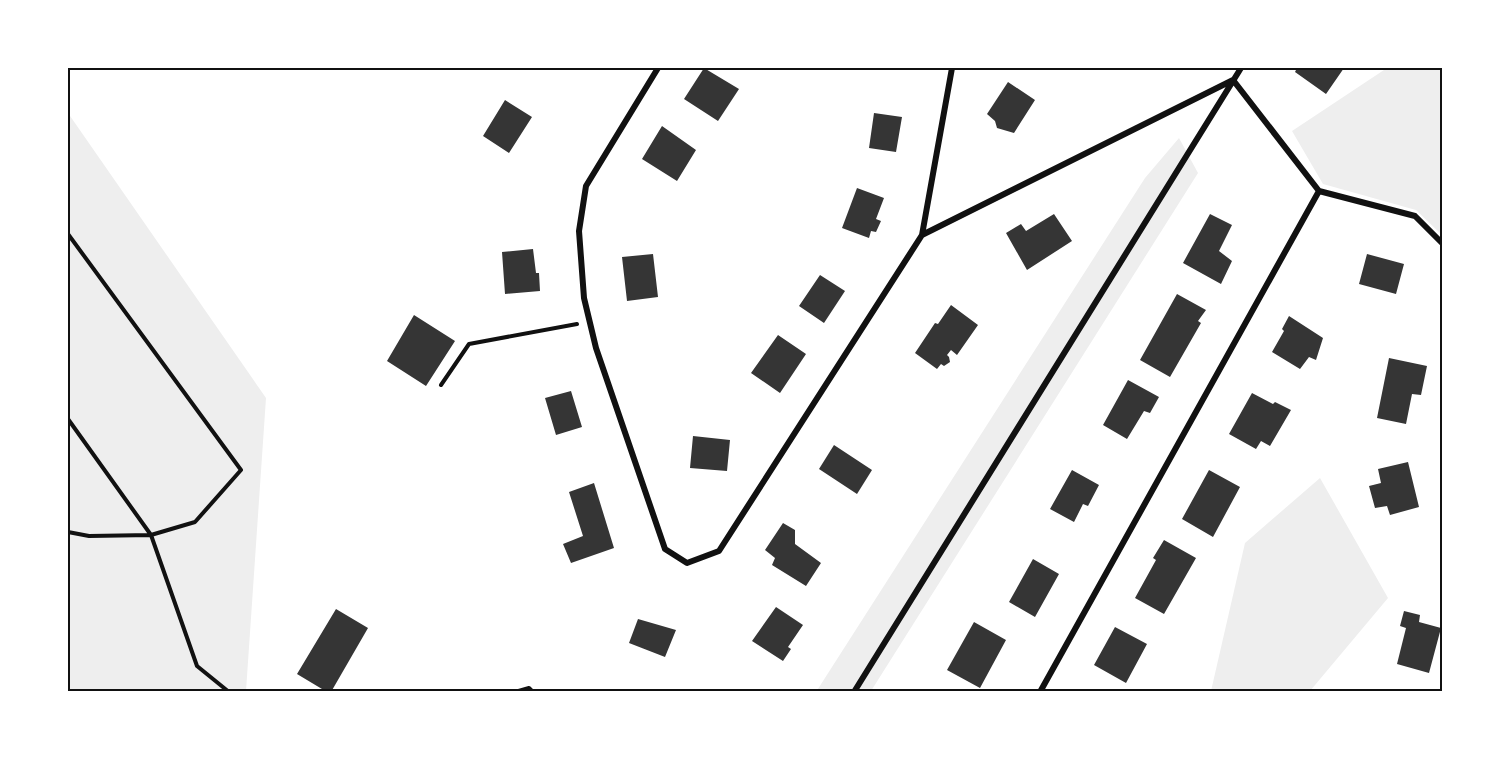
<svg xmlns="http://www.w3.org/2000/svg" width="1510" height="759" font-family="Merriweather,serif">
  <rect width="100%" height="100%" fill="#fff"/>
  <path fill="#eee" d="M1387 68H1442V235L1416 210 1323 184 1292 131Z
    M68 113 266 398 246 691H68Z
    M1179 138 1198 173 871 691 816 692 1145 178Z
    M1320 478 1388 598 1310 691H1211L1245 543Z"/>
  <path fill="#353535" d="M704 68 739 89 718 121 684 99Z
    M1297 68H1344L1326 94 1295 72Z
    M1008 82 1035 100 1014 133 997 128 995 121 987 114Z
    M505 100 532 117 509 153 483 136Z
    M874 113 902 117 896 152 869 148Z
    M662 126 696 150 677 181 642 159Z
    M857 188 884 198 876 219 881 221 876 232 871 231 869 238 842 228Z
    M1054 214 1072 241 1027 270 1006 233 1021 224 1026 231Z
    M1210 214 1232 225 1219 251 1232 261 1221 284 1183 263Z
    M533 249 536 273H539L540 291 505 294 502 252Z
    M653 254 658 297 627 301 622 257Z
    M1367 254 1404 264 1396 294 1359 284Z
    M820 275 845 291 824 323 799 306Z
    M1177 294 1206 310 1198 321 1201 323 1170 377 1140 360Z
    M951 305 978 325 957 355 951 350 947 355 949 357 950 362 944 366 941 364 937 369 915 353 935 323 938 324Z
    M414 315 455 341 426 386 387 361Z
    M1289 316 1323 338 1316 360 1309 357 1300 369 1272 352 1284 331 1282 329Z
    M778 335 806 354 780 393 751 373Z
    M1389 358 1427 366 1421 395 1412 394 1406 424 1377 418Z
    M1128 380 1159 397 1150 413 1144 411 1127 439 1103 425Z
    M571 391 582 427 556 435 545 398Z
    M1252 393 1273 404 1275 402 1291 410 1270 446 1261 441 1256 449 1229 434Z
    M693 436 730 440 727 471 690 468Z
    M834 445 872 470 857 494 819 469Z
    M1408 462 1419 507 1390 515 1387 506 1375 508 1369 486 1381 483 1378 469Z
    M1072 470 1099 485 1088 506 1083 504 1074 522 1050 509Z
    M1209 470 1240 487 1213 537 1182 519Z
    M594 483 614 548 571 563 563 544 583 536 569 492Z
    M783 523 795 530V544L821 563 806 586 772 565 775 558 765 550Z
    M1164 540 1196 558 1164 614 1135 598 1156 560 1153 558Z
    M1033 559 1059 574 1035 617 1009 602Z
    M776 607 803 625 788 647 791 649 783 661 752 641Z
    M336 609 368 628 331 692H327L297 674Z
    M1404 611 1420 615 1419 622 1441 628 1429 673 1397 664 1406 628 1400 626Z
    M638 619 676 630 665 657 629 643Z
    M974 622 1006 640 980 688 947 670Z
    M1115 627 1147 644 1126 683 1094 665Z"/>
  <g fill="none" stroke-linecap="round" stroke-linejoin="round">
    <path stroke="#111" stroke-width="4" d="M68 234 241 470 195 522 151 535 68 419
      M441 385 469 344 577 324
      M68 532 89 536 151 535 197 666 229 692
      M515 692 529 688 533 692"/>
    <path stroke="#111" stroke-width="6" d="M658 68 586 186 579 231 584 298 596 348 665 549 687 563 719 551 922 235 952 68
      M1233 80 1319 191
      M1319 191 1415 216 1442 243
      M922 235 1233 80
      M854 692 1241 68
      M1040 692 1319 191"/>
  </g>
  <rect width="1510" height="759" fill="none" stroke="#ffffff" stroke-width="138"/>
  <rect x="69" y="69" width="1372" height="621" fill="none" stroke="#111" stroke-width="2"/>
</svg>
